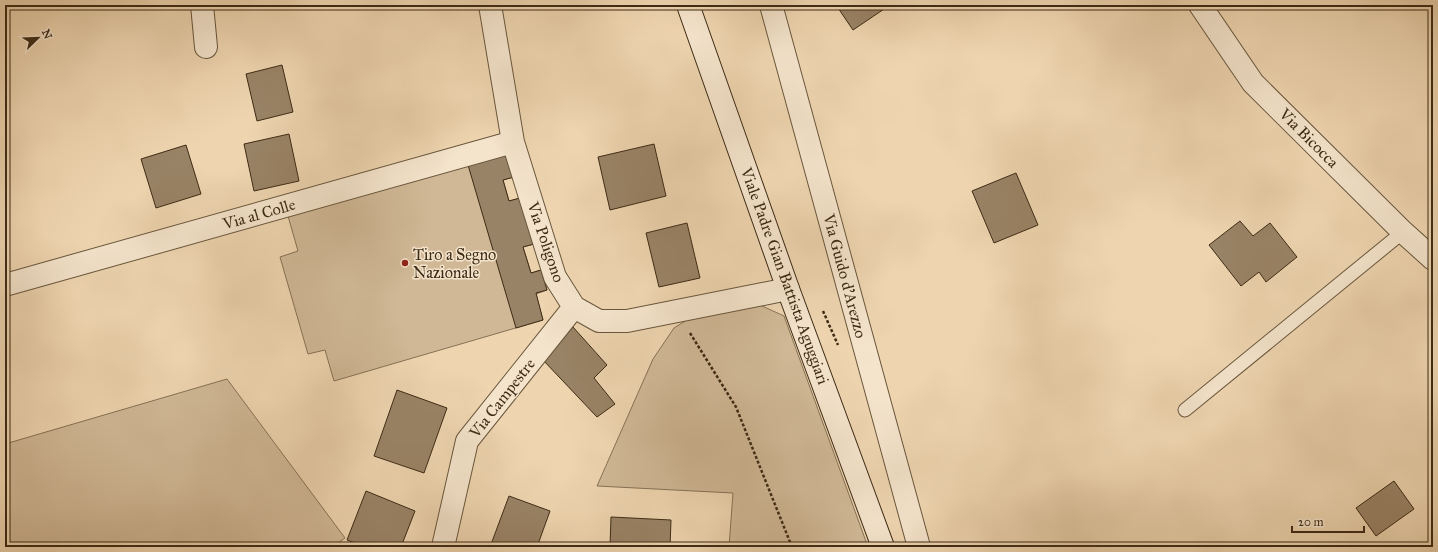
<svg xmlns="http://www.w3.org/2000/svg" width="1438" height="552" font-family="'IM FELL Great Primer',serif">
  <rect width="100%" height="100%" fill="#eed5b0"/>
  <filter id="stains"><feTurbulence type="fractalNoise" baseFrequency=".005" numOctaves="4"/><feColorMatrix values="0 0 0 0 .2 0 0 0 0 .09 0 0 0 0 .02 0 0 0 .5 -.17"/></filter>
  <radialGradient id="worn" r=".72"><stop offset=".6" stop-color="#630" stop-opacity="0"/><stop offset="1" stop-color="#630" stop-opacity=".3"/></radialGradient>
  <path fill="#d0b896" stroke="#867256" d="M507 153 514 177 503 180 509 201 520 198 534 244 523 247 531 273 541 270 547 290 536 294 543 320 334 381 325 350 308 354 280 257 298 251 288 216Z
    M760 305 784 316 868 547H729L733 493 597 486 653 359 674 328 690 318Z
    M227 379 345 538 332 547H5V444Z"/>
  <path fill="#998366" stroke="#3d2b15" d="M836 5H890L853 30Z
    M282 65 293 112 257 121 246 74Z
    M289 134 299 181 254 191 244 144Z
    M654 144 666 196 610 210 598 157Z
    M186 145 201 194 156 208 141 159Z
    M507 153 514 177 503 180 509 201 520 198 534 244 523 247 531 273 541 270 547 290 536 293 543 320 516 328 468 165Z
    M1016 173 1038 225 994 243 972 191Z
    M1240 221 1253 236 1270 223 1297 257 1266 282 1259 272 1241 286 1209 245Z
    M687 223 700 278 659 287 646 233Z
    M573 327 607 365 594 378 615 404 597 417 543 360Z
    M397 390 447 408 424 473 374 456Z
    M1394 481 1414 509 1376 536 1356 508Z
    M366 491 415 511 401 547H365L347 540Z
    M509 496 550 511 537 547H490Z
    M611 517 671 520 670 547H610Z"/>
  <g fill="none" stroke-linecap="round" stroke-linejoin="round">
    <defs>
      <path id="service" d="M1185 410 1403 232"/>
      <path id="minor" d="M202 5 206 47
        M490 5 513 142 555 277 574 307 599 321H627L788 289
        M771 5 919 547
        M1200 5 1253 83 1403 232 1433 259
        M5 285 513 142
        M443 547 467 441 574 307"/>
      <path id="secondary" d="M688 5 788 289 883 547"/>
    </defs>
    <use href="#service" stroke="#69563c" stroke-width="15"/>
    <use href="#minor" stroke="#69563c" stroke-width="24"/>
    <use href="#secondary" stroke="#3d2b15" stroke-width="24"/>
    <path stroke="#3d2b15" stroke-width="2.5" stroke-dasharray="3 2" stroke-linecap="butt" d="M823 311 838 345
      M690 333 736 407 792 547"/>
    <use href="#service" stroke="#f4e4cc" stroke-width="13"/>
    <use href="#minor" stroke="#f4e4cc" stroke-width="22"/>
    <use href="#secondary" stroke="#f4e4cc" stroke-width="22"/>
  </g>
  <circle fill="#8f2418" stroke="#f4e4cc" stroke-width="1.5" cx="405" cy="263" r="4"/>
  <g text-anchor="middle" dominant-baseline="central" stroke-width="3" stroke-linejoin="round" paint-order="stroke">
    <g font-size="16" fill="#3d2b15" stroke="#f4e4cc">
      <text transform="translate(1309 138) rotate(45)">Via Bicocca</text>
      <text transform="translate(259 214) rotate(-16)">Via al Colle</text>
      <text transform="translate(546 242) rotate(71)">Via Poligono</text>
      <text transform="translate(785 276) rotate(70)">Viale Padre Gian Battista Aguggiari</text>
      <text transform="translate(845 276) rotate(75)">Via Guido d'Arezzo</text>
      <text transform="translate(502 398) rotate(-52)">Via Campestre</text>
    </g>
    <g font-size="16" fill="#3d2b15" stroke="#f4e4cc" text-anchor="start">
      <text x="413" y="254">Tiro a Segno<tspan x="413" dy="18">Nazionale</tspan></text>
    </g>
  </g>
  <rect width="1438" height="552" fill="none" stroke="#eed5b0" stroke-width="20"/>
  <rect x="6" y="6" width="1426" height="540" fill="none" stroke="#3d2b15" stroke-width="2"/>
  <rect x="10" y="10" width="1418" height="532" fill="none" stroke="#3d2b15"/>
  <g transform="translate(38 38) rotate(67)" stroke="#f4e4cc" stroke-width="3" paint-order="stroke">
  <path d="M0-3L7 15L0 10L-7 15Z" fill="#3d2b15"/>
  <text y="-6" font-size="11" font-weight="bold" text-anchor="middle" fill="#3d2b15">N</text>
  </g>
  <path d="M1292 526v6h72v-6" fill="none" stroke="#3d2b15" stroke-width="2"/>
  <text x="1298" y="526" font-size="12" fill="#3d2b15" stroke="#f4e4cc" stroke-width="3" paint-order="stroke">20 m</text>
  <rect width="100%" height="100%" filter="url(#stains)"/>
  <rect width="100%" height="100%" fill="url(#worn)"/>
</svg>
